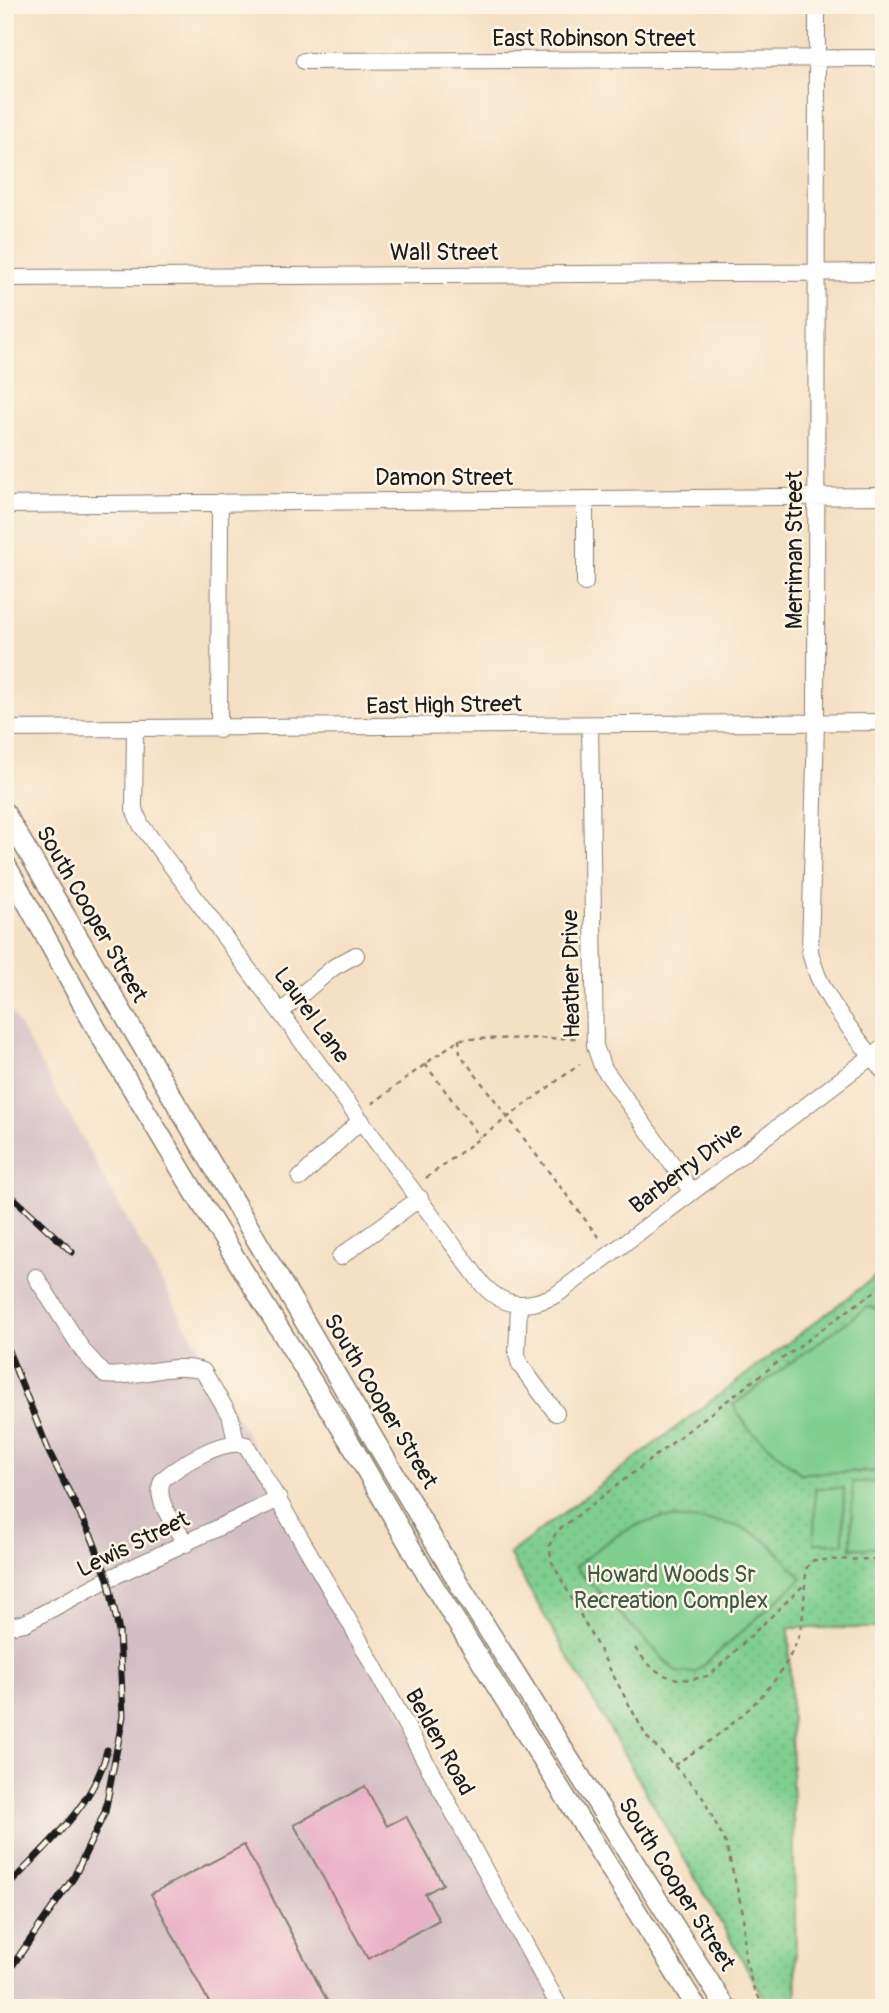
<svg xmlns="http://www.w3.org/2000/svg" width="889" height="2013" font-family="Pangolin,sans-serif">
  <defs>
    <pattern id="grass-dots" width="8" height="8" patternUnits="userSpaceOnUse" patternTransform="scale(1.75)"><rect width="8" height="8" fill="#7fce8e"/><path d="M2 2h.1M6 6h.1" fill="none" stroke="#6db07a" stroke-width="1.8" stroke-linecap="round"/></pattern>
  </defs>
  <rect width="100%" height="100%" fill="#fcf5e5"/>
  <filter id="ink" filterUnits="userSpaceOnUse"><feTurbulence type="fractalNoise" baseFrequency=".0143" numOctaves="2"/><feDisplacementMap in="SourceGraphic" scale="14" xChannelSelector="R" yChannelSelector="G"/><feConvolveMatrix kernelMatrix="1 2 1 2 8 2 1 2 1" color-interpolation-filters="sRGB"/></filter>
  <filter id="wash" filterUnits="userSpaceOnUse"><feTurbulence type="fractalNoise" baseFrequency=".00686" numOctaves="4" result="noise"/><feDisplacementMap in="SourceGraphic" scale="28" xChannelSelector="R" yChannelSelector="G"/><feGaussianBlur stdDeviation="1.57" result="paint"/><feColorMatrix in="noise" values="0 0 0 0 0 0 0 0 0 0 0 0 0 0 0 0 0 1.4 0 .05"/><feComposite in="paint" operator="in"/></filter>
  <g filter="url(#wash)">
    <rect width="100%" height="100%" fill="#f4e0c3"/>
    <path fill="#d2bec5" d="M5 1000 566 2008H5Z"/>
    <path fill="url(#grass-dots)" stroke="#4e7555" stroke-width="2" d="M884 1270V1628H789L797 2008H770L509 1554Z"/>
    <path fill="#7fce8e" stroke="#4e7555" stroke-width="2" d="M867 1307 884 1310V1471L800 1473 748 1428 733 1405Z
      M853 1482H884V1548H851Z
      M815 1488H844L843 1543H814Z
      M662 1518C693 1519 737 1519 763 1539 777 1549 789 1565 802 1578L695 1673 676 1672 575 1567C606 1542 622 1527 662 1518Z"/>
    <g id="blocks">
      <path fill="#eab0c8" d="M365 1786 387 1826 406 1816 443 1884 425 1894 439 1920 368 1959 294 1825Z
        M244 1845 331 2008H212L151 1894Z"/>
    </g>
  </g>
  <g filter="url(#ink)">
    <use href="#blocks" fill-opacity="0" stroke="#887e70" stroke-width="2"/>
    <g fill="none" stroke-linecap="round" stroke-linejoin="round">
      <defs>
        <path id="minor" d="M817 5 816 723 810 951C819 997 856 1035 884 1072
          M304 61 884 58
          M5 278 884 272
          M5 505 884 496
          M585 583V499
          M590 726 595 1046 602 1066 692 1192
          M5 729 884 722
          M135 730 134 809 141 825 483 1285C505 1309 528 1308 556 1295L884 1047
          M219 730 220 502
          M282 1011 334 967 356 955
          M300 1178 361 1120
          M340 1257 420 1198
          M36 1277 83 1351 105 1375C137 1379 172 1361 203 1371L231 1418 236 1442
          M519 1305 517 1354 520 1365 556 1413
          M186 1544C176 1526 152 1499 163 1479 182 1464 222 1438 246 1445L349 1621 560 2008
          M5 1627 25 1623 108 1579 279 1499"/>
        <path id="major" d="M5 813 461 1587 726 2008
          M5 863 97 1030 198 1198 351 1444 419 1562 697 2008"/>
      </defs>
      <use href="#minor" stroke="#887e70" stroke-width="18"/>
      <use href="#major" stroke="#887e70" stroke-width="22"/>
      <path stroke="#887e70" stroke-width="2.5" stroke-dasharray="5 5" stroke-linecap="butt" d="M459 1039 460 1054 599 1238
        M425 1064 480 1137
        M372 1104 459 1039 577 1038
        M426 1178 580 1064
        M635 1648C655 1676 676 1686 710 1675L804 1585
        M674 1765C722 1734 773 1698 796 1643 806 1620 803 1591 807 1567L814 1560 884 1559
        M765 2008 753 1987 745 1958 743 1913 726 1844 701 1794 646 1736 552 1562 549 1546 557 1531C666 1449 772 1363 884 1285"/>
      <use href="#minor" stroke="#fff" stroke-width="16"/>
      <use href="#major" stroke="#fff" stroke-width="19"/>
      <defs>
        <path id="rail" d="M5 1190 72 1252
          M5 1343 49 1452 92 1538 108 1579 119 1632 123 1716 105 1812 74 1877 5 1976
          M5 1889C43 1848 95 1806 107 1750"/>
      </defs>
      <use href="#rail" stroke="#1c1c1c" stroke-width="7"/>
      <use href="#rail" stroke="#fcf5e5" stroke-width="4.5" stroke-dasharray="13" stroke-linecap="butt"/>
    </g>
  </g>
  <g text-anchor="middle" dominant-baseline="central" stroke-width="5" stroke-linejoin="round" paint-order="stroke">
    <g font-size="23" fill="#1c1c1c" stroke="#fcf5e5">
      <text x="594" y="38">East Robinson Street</text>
      <text x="444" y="252">Wall Street</text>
      <text x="444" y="477">Damon Street</text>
      <text transform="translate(794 550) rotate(-90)">Merriman Street</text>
      <text transform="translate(444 705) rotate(-1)">East High Street</text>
      <text transform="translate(92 914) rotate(60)">South Cooper Street</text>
      <text transform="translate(571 974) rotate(-91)">Heather Drive</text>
      <text transform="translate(312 1015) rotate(54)">Laurel Lane</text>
      <text transform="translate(686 1168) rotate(-37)">Barberry Drive</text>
      <text transform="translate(381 1401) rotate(59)">South Cooper Street</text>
      <text transform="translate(133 1544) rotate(-26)">Lewis Street</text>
      <text transform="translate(440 1742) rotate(61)">Belden Road</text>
      <text transform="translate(677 1884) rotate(58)">South Cooper Street</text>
    </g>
    <g font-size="23" fill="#3f5a44" stroke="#fcf5e5">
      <text x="671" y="1574">Howard Woods Sr<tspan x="671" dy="26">Recreation Complex</tspan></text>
    </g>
  </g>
  <rect width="889" height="2013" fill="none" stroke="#fcf5e5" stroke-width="28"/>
</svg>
